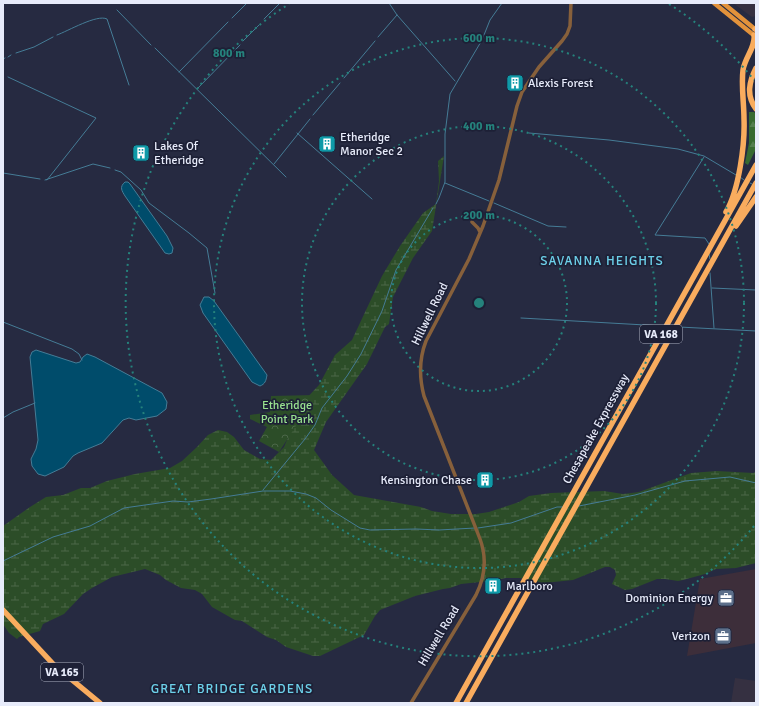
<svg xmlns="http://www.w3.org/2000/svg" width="759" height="706" font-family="Signika,sans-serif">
  <defs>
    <pattern id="forest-firs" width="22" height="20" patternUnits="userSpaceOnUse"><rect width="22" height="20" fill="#376a31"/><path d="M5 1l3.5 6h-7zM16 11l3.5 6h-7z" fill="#547f50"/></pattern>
    <pattern id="wetland-marsh" width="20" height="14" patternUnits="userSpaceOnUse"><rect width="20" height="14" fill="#2c4d28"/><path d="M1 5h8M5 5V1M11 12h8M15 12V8" fill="none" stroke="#4b6748"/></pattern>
    <pattern id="park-crowns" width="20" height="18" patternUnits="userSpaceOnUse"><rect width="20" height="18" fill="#2c4d28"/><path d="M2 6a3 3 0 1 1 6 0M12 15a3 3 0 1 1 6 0" fill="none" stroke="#4b6748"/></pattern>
  </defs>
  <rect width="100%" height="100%" fill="#262a41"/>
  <path fill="#353041" d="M733 3H756V16L752 17Z
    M735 678 756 681V703H731Z"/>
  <path fill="#3d2e3a" d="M756 569V643L687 656 700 579Z"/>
  <path fill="url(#forest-firs)" d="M749 112H754L756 114V149L748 165 745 163 749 143Z"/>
  <path fill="url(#wetland-marsh)" d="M444 156 432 231 413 258 393 297 389 324 385 327 367 364 326 422 314 450 332 475 354 495 421 507 432 511 451 514H476L489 512 519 502 529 496 551 493 604 491 623 494 639 492 691 473 717 471 753 473 756 472V563L736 568 716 569 705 574 683 580 678 581 665 579H657L632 589 625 590 612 584 616 575 615 570 610 567H605L573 580 544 583 520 578H506L490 581 461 584 450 588 443 589 415 596 380 610 375 616 364 635 320 656H313L286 647 276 640 267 637 242 621 235 620 212 607 202 594 195 590 181 588 166 580 160 575 145 569 112 577 92 588 83 594 64 614 43 624 40 631 19 637 17 639 9 633 3 624V526L30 507 46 497 63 495 81 488H90L107 481 135 474 170 468 182 461 197 447 208 435 218 430 227 432 234 437 244 450 260 459 271 460 284 447 302 403 319 385 335 355 352 340 382 276 400 246 423 213 436 204 439 181 438 161Z"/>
  <path fill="url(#park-crowns)" d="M316 395 279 452 259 441 267 427 250 419V415L270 412 271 396Z"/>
  <path fill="#004c6b" stroke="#457c96" d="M125 182H128L130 184 167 236 173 248 172 253 169 254 165 253 125 196C122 191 119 187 125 182Z
    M204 297H209L214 301 267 375C266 381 265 384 260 386L252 382 203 313 200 305Z
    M36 350 76 363 80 362 83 357 87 354 95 357 162 393 167 402 166 409 157 416 136 420 129 418 123 420 102 443 78 453 73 456 64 467 45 476 38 474 32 466 31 459 36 449 38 440 30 357 32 352Z"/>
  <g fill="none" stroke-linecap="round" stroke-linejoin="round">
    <path stroke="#457c96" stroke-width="1" d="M389 3 397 15 455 81
      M117 10 151 45
      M232 18 247 3
      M264 19 280 3
      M57 35C68 31 97 14 107 19L129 85
      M378 37 397 15
      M243 41 259 25
      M155 48 286 177
      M16 53 34 47 53 37
      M8 57 11 55
      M3 59 5 58
      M179 72 228 22
      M8 77 96 118 47 180
      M344 78 375 41
      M198 88 240 45
      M313 115 340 83
      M297 133 372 199
      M529 133 609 140 678 149 704 156 736 175
      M704 157 655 235 705 238 709 244
      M274 164 310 119
      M115 170 121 172 141 190 149 203 189 233 207 248 215 293
      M3 173 40 179
      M740 177 744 180
      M45 180 93 164 110 168
      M445 183 489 201
      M750 183 752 184
      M494 203 548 226 566 227
      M436 204 439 198 445 182V134L450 94 482 40 490 20 502 3
      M709 254 710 259
      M710 273 714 328
      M712 288 756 290
      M521 318 663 326
      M3 322 72 349 79 354 82 360
      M669 326H672
      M679 327 756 331
      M3 418 13 412 35 403
      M263 490 305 439 315 425 322 408 347 376 361 354 382 311 396 270 433 208
      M579 506 635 495 685 481 730 477 756 483
      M478 528 511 523 557 507H564
      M3 561 53 537 90 526 124 508 173 501 188 502 211 499 263 491H290L306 494 316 498 331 510 360 528 370 530 416 529 439 530 475 528"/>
    <path stroke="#87603b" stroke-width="3.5" d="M472 222 478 228 480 232
      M411 703 476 595C485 577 487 558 480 539L424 396C419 377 419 359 426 341L469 259 483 226 499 180 517 106 522 92 539 67 562 41 567 34 570 26 571 3"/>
    <path stroke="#e2923b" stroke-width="4.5" d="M714 3 756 37
      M723 3 756 30"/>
    <path stroke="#f9ac5e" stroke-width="5.5" d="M755 29H756
      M756 68C749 82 746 95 756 109
      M726 212C739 190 745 144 744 119 744 103 741 86 743 70 745 57 756 47 754 35
      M736 226 756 197
      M3 610 54 665 100 703
      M456 703 756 165
      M466 703 756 183"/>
  </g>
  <g fill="none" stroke="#25827c" stroke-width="2" stroke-dasharray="2 4">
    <circle cx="479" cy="303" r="88"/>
    <circle cx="479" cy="303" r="177"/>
    <circle cx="479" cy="303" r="265"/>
    <path d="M754 526A354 354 0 1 1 289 4M669 4A354 354 0 0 1 754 80"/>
  </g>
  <defs>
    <symbol id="building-square" viewBox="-11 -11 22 22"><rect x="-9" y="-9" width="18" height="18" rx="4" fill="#0f9aa8" stroke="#1d2036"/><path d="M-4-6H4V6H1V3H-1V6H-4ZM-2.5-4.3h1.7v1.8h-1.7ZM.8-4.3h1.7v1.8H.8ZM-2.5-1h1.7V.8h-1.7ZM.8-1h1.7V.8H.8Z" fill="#fff"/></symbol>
    <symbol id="office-square" viewBox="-11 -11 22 22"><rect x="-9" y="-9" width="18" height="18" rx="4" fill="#5c6f8a" stroke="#1d2036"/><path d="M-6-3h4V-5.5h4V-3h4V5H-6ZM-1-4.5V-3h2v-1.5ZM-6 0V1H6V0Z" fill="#fff"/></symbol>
  </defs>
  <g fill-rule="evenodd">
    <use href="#building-square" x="505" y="73" width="20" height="20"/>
    <use href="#building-square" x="317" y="134" width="20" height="20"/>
    <use href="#building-square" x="131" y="143" width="20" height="20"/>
    <use href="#building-square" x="475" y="470" width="20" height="20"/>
    <use href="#building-square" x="483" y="576" width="20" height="20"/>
    <use href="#office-square" x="716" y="588" width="20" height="20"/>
    <use href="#office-square" x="713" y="626" width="20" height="20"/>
  </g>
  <g text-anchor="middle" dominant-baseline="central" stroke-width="3.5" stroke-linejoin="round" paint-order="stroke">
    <g fill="#1d2036" stroke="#aaaebf" stroke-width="1">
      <rect x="640" y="325" width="42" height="18" rx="3"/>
      <rect x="41" y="663" width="42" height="18" rx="3"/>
    </g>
    <g font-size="11" font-weight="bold" fill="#e7ebfa">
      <text x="661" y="334">VA 168</text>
      <text x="62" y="672">VA 165</text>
    </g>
    <g font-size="12" fill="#e7ebfa" stroke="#1d2036" text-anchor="start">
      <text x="528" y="83">Alexis Forest</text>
      <text x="340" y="137">Etheridge<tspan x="340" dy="14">Manor Sec 2</tspan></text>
      <text x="154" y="146">Lakes Of<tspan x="154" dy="14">Etheridge</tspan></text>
      <text x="472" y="480" text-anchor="end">Kensington Chase</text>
      <text x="506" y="586">Marlboro</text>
      <text x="713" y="598" text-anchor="end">Dominion Energy</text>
      <text x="710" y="636" text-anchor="end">Verizon</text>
    </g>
    <g font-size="12" fill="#e7ebfa" stroke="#1d2036">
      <text transform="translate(430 314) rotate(-64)">Hillwell Road</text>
      <text transform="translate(596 429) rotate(-61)">Chesapeake Expressway</text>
      <text transform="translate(439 636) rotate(-59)">Hillwell Road</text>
    </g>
    <g font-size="12" fill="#99e18f" stroke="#1d2036">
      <text x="287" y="405">Etheridge<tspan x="287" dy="14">Point Park</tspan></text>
    </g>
    <g font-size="13" letter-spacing="1" fill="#6dd1ea" stroke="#1d2036">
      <text x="602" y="261">SAVANNA HEIGHTS</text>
      <text x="232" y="689">GREAT BRIDGE GARDENS</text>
    </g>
  </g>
  <circle cx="479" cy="303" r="6" fill="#25827c" stroke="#1d2036" stroke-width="2"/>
  <g font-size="12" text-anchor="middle" font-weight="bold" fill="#25827c" stroke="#1d2036" stroke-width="3.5" stroke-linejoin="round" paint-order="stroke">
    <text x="479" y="42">600 m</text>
    <text x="229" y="57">800 m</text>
    <text x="479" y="130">400 m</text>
    <text x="479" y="219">200 m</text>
  </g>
  <rect width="759" height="706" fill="none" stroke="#e7ebfa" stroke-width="8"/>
</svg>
